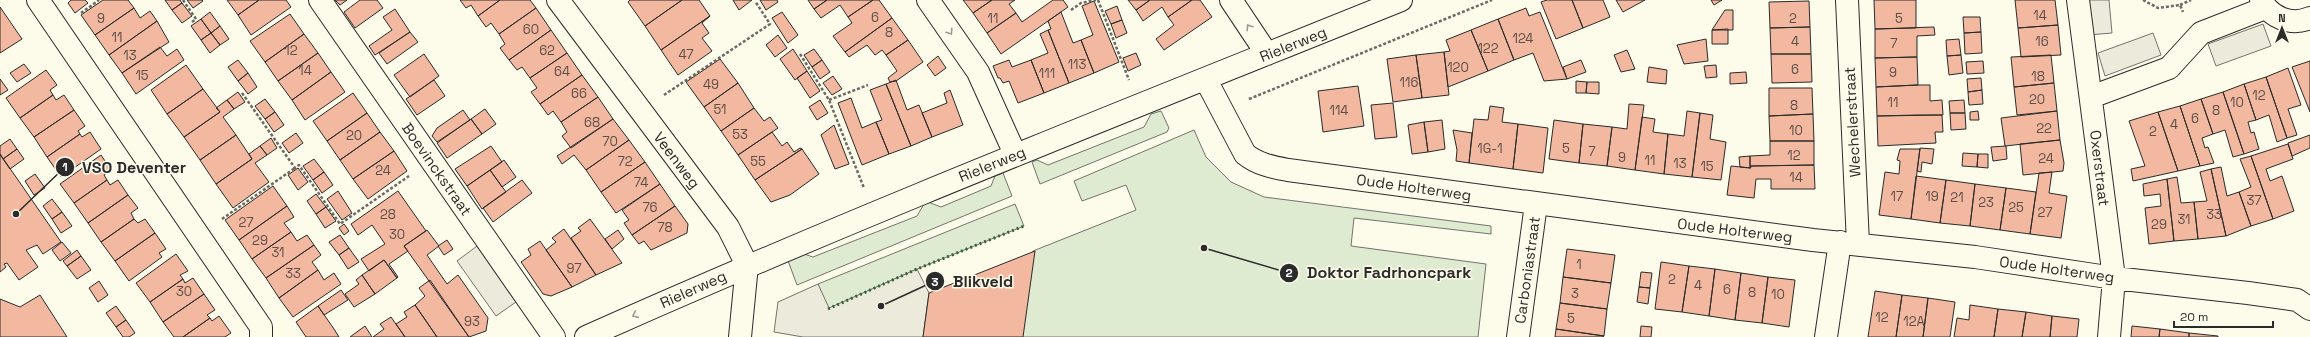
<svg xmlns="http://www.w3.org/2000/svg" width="2310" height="337" font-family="'Space Grotesk',sans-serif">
  <rect width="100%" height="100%" fill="#fdfbea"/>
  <path fill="#deebd1" stroke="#74746e" d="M1161 111 1169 128 1167 132 1040 184 1032 162 1037 160 1048 165 1144 127 1151 114Z
    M1194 130 1206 157 1231 182 1264 197 1491 226V234L1354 218 1351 246 1486 264 1478 337H1022L1033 251 1136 210 1126 185 1082 201 1074 181Z
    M1003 173 1012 196 797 285 787 258 801 253 813 257 917 216 924 204 928 202 941 207 991 186 995 176Z
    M1015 204 1024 226 917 269 828 309 818 284Z"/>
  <path fill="#eceadb" stroke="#74746e" d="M2084 0H2109L2112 33 2088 35Z
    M2263 24 2271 46 2216 66 2208 44Z
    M2153 33 2161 55 2105 76 2098 53Z
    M477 246 516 302 496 316 457 261Z
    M917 269 929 293 923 337H803L774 332 778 302 818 284 829 308Z"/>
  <path fill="#f2b8a0" stroke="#2b2b2b" d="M71 0H85L88 3 75 13 68 3Z
    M103 0H128L134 8 95 35 81 15Z
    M165 0H180L182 3 172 10Z
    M187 0H202L203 1 193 8Z
    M227 0H259L238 15Z
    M259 0H286L291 7 251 35 238 15Z
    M335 0H347L340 5Z
    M360 0H377L383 8 355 28 344 12Z
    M460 0H500L478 16 471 5 466 8Z
    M500 0H530L536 8 499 34 491 23 486 27 478 16Z
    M630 0H682L645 26 628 2Z
    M682 0H699L710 16 661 50 645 26Z
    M733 0H752L739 10Z
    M760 0H777L778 2 766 10Z
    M808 0H827L814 9Z
    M827 0H873L848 17 840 5 821 18 814 9Z
    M873 0H879L892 18 845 52 833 36 852 23 848 17Z
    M963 0H992L973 13Z
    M992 0H1015L1009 4 1016 13 987 33 973 13Z
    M1053 0H1063L1068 7 1001 54 987 33 1016 13 1022 22Z
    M1128 0H1150L1136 10Z
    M1150 0H1192L1168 17 1162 7 1143 21 1136 10Z
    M1192 0H1200L1212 17 1164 50 1156 39 1174 25 1168 17Z
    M1547 0H1572L1583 28 1556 39 1541 2Z
    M1572 0H1603L1610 17 1583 28Z
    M1616 0H1645L1623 12Z
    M1711 0H1722L1714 5Z
    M1874 0H1916V28L1875 29Z
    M2015 0H2055L2058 25 2018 28Z
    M1094 1 1119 62 1094 73 1081 40 1093 35 1082 6Z
    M1809 1 1810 27 1770 28 1769 2Z
    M182 3 192 16 182 23 172 10Z
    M1117 6 1122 20 1111 24 1105 11Z
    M0 7 22 39 0 53Z
    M134 8 140 18 150 11 157 21 109 55 95 35Z
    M536 8 551 30 509 60 500 48 505 44 499 34Z
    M1526 8 1529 16 1540 12 1567 79 1544 81 1533 53 1514 60 1498 19Z
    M395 9 410 32 375 55 369 46 392 30 383 17Z
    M1725 10H1733V30H1712Z
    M210 12 220 26 211 33 201 19Z
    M782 12 798 35 788 43 772 18Z
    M1061 12 1073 43 1081 40 1094 73 1069 83 1048 30 1051 29 1048 21Z
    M290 14 304 34 265 62 250 41Z
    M710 16 702 23 709 33 702 38 712 51 678 75 661 50Z
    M1963 17H1980L1981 32 1964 33Z
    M892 18 908 40 886 55 882 50 875 55 867 45 849 57 845 52Z
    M201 19 211 33 201 40 191 26Z
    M1498 19 1514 60 1488 71 1471 30Z
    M1122 20 1127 33 1116 38 1111 24Z
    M157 21 169 42 122 73 109 55Z
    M2058 25 2061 55 2021 57 2018 28Z
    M220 26 229 39 220 45 211 33Z
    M1810 27 1811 54H1771L1770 28Z
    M1934 27 1935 35 1917 36V57L1875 58V29Z
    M1728 29V44H1712V30Z
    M551 30 567 53 530 78 522 67 517 70 509 60Z
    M1048 30 1069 83 1044 93 1031 60 1048 53 1040 34Z
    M1471 30 1488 71 1448 87 1444 52 1450 51 1446 40Z
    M410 32 418 42 387 64 379 53Z
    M1981 32 1982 53 1965 54 1964 33Z
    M211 33 220 45 210 53 201 40Z
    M304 34 318 53 278 81 265 62Z
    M778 35 787 48 775 57 766 45Z
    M1706 39 1708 61 1684 64 1677 45Z
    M1959 39 1961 55 1947 56 1946 40Z
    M908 40 923 62 896 81 890 82 888 78 897 71 886 55Z
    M160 47 167 56 177 49 184 60 136 94 122 73Z
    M793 49 807 71 795 80 780 59Z
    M814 49 822 60 812 67 804 55Z
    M1627 50 1635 69 1621 72 1614 55Z
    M1444 52 1449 95 1422 98 1416 55Z
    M318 53 331 72 292 100 278 81Z
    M567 53 582 75 540 104 531 92 537 88 530 78Z
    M1136 53 1141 65 1128 71 1123 58Z
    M424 54 439 76 410 97 394 75Z
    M1771 54H1811L1812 82 1772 83Z
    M1416 55 1422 98 1393 102 1387 59Z
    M1961 55 1963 73 1949 75 1947 56Z
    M2051 55 2054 83 2014 87 2011 57Z
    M938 56 946 68 935 76 927 65Z
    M1915 57H1917L1918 85 1876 87 1875 58Z
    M720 59 738 83 704 107 686 82Z
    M238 60 248 73 238 81 228 67Z
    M822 60 830 72 820 79 812 67Z
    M1009 60 1012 67 1031 60 1044 93 1018 103 1009 81 1003 83 1000 78H998L993 66Z
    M1581 60 1586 72 1567 79 1563 67Z
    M1983 61 1984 73 1967 74 1966 62Z
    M2310 61V112L2292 67Z
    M24 64 31 73 17 82 10 73Z
    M186 65 203 89 167 114 151 90Z
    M1716 65 1717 77 1706 78 1704 66Z
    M1649 67 1667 70 1666 84 1647 82Z
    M2288 68 2301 105 2288 109 2297 135 2287 138 2266 77Z
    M46 70 57 85 50 90 53 95 20 118 6 98Z
    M807 71 820 91 810 98 797 78Z
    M331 72 345 92 305 120 292 100Z
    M1746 72 1747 83 1730 84V73Z
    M248 73 257 87 248 94 238 81Z
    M582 75 598 97 561 122 553 111 548 115 540 104Z
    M833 76 842 89 832 95 823 83Z
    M2266 77 2287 138 2277 142 2269 115 2256 120 2244 84Z
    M1981 78 1982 90 1968 92 1967 79Z
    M0 79 8 90 0 95Z
    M434 80 445 96 417 115 406 99Z
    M896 80 907 110 919 105 932 137 911 146 886 84Z
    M1576 81 1587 82 1586 93H1576Z
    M1587 82H1599V94L1586 93Z
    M738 83 754 108 721 131 704 107Z
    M2054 83 2057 111 2017 115 2014 87Z
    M886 84 911 146 889 154 876 122 882 120 870 90Z
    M2244 84 2256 120 2248 122 2251 133 2254 132 2259 149 2244 154 2223 92Z
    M1916 85H1930V101L1942 100 1943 115 1877 116 1876 87Z
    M1358 86 1364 126 1323 132 1318 91Z
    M1769 88H1812L1813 114 1769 116Z
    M203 89 220 112 184 137 167 114Z
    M950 90 963 125 932 137 922 113 947 103 944 93Z
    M1982 90 1983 104 1969 105 1968 92Z
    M238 92 245 102 234 109 227 100Z
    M2223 92 2244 154 2233 157 2225 130 2213 134 2201 99Z
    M353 93 367 113 327 141 313 121Z
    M53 95 56 100 64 95 74 110 34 137 20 118Z
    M598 97 613 119 571 148 562 136 567 132 561 122Z
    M851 98 862 128 876 122 889 154 862 165 838 103Z
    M265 99 275 112 265 119 255 106Z
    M2201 99 2213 134 2202 138 2205 148 2208 147 2214 163 2200 166 2180 106Z
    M227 100 234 109 223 117 236 135 200 160 184 137 220 112 216 108Z
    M820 100 828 113 817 120 809 107Z
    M1964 100 1965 113H1950L1949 101Z
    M1393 103 1397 137 1375 139 1371 105Z
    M1629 104 1644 105 1635 170 1607 166 1612 127 1627 129Z
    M1490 106 1504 108 1502 122 1518 124 1513 169 1469 163 1474 119 1488 120Z
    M2180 106 2200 166 2178 171 2158 112Z
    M754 108 764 121 770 117 778 128 738 155 721 131Z
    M485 109 496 124 482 134 471 119Z
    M74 110 85 126 78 131 80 134 47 157 34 137Z
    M463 110 470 120 437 142 432 136 437 128Z
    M1687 111 1700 113 1692 177 1664 174 1668 134 1684 136Z
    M1978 111 1979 120H1970V112Z
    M2057 111 2060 140 2005 146 2001 118Z
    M275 112 284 125 274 132 265 119Z
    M2158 112 2178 171 2133 181 2131 169 2145 166 2129 121Z
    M367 113 380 132 340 160 327 141Z
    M1700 113 1713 115 1710 139 1726 142 1721 180 1692 177Z
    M1950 113H1965L1966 129 1951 130Z
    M1813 114 1814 141H1770L1769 116Z
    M1917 115H1942L1943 132H1935L1936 143 1878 146 1877 116Z
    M1642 117 1655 119 1653 132 1668 134 1664 174 1635 170Z
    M471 119 482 134 447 158 437 143Z
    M613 119 629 140 586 170 574 155 562 164 557 156Z
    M1442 120 1445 149 1428 152 1424 122Z
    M1554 120 1583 124 1579 163 1549 159Z
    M1424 122 1428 152 1412 154 1408 125Z
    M1518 124 1548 128 1543 173 1513 169Z
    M1583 124 1612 127 1607 166 1579 163Z
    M834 125 849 164 835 169 821 135Z
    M1453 130 1472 133 1469 163 1456 161 1457 150Z
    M90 132 101 149 61 177 47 157 80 134 82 137Z
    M380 132 394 151 353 179 340 160Z
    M772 132 782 146 787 142 794 152 800 148 802 149 755 180 738 155Z
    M296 133 303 143 289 153 282 143Z
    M236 135 252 159 216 184 200 160Z
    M2310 135V148L2292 156 2288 143Z
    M271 138 277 148 267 155 260 146Z
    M10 139 17 149 3 159 0 154V146Z
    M629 140 645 162 601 192 586 170Z
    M2060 140 2064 163 2063 171 2023 175 2020 144Z
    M1770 141H1814V165L1750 166V156L1770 155Z
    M2288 144 2293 159 2266 169 2270 181 2282 176 2294 211 2273 219 2251 156Z
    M260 146 267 155 255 163 269 182 233 208 216 184 252 159 249 154Z
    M491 146 502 162 467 186 455 169Z
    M2006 146 2007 159 1993 161 1991 147Z
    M1920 148 1934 149 1932 164 1922 162 1921 172 1917 171Z
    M17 149 24 159 10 169 3 159Z
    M802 149 819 174 790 195 771 202 755 180Z
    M1900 149H1920L1911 219 1879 215 1885 172 1899 174 1900 161 1897 160Z
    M394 151 407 171 368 199 353 179Z
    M1963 153 1978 154 1977 167 1962 166Z
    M0 154 61 242 43 254 37 245 26 250 38 267 19 280 7 263 4 264 6 267 0 272Z
    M1978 154H1988V168L1977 167Z
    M101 155 111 170 104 175 107 180 74 203 60 184Z
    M1750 156V168L1740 167 1739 157Z
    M2251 156 2273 219 2251 226 2239 192 2251 187 2240 159Z
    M314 159 324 172 313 180 303 166Z
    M504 160 516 177 502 187 490 170Z
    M645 162 660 184 616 213 601 192Z
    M1814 165 1815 189H1771V179H1756L1754 198 1727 195 1731 166 1751 168 1750 166Z
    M2221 167 2227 196 2239 192 2251 226 2226 236 2211 169Z
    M298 168 308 182 298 190 288 175Z
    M2211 169 2226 236 2198 239 2194 202 2207 201 2200 172Z
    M490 170 506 192 482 209 467 186Z
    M324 172 333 185 322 193 313 180Z
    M2052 172 2049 193 2067 196 2061 238 2030 234 2039 173Z
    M35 174 45 188 34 195 25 181Z
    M1916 176 1946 180 1940 223 1911 219Z
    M2177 177 2181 203 2194 202 2198 239 2174 241 2167 179Z
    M2167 179 2174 241 2149 244 2145 208 2161 206 2160 194 2144 196 2143 184Z
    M107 180 110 185 118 180 128 195 88 223 74 203Z
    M522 180 532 193 493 222 483 208Z
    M1946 180 1975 184 1970 226 1940 223Z
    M660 184 675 206 632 235 624 223 629 220 622 210Z
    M1975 184 2006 188 2000 230 1970 226Z
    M273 186 287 206 239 240 225 220Z
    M2006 188 2036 192 2030 234 2000 230Z
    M338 191 352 213 342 220 327 199Z
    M398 191 426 231 404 246 408 251 389 264 398 277 397 278 384 260 369 271 361 259 385 244 372 225 358 235 351 224Z
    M316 194 326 207 316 214 307 201Z
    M128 195 138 208 131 213 134 219 101 242 88 223Z
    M52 199 62 212 52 219 43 206Z
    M287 206 294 217 284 223 291 232 252 259 239 240Z
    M675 206 688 224 687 233 651 250 644 241 639 244 632 235Z
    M326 207 336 221 325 228 316 214Z
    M62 212 72 226 61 233 52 219Z
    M134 219 138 223 145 219 155 233 115 261 101 242Z
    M590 219 622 263 596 275 571 238 581 231 578 228Z
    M344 224 349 231 344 235 339 228Z
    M564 229 596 275 572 287 546 250 556 242 552 238Z
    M427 230 439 246 427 255 447 284 458 275 488 318 486 331 469 337 404 246Z
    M618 230 624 239 612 249 605 239Z
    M291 232 297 241 307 235 314 245 266 278 252 259Z
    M155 233 166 249 159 253 162 257 129 281 115 261Z
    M340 235 349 248 339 255 329 242Z
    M447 240 453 249 444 255 438 246Z
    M540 241 572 287 551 296 543 294 521 262 531 255 528 249Z
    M62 242 71 253 60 261 52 250Z
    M314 245 321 255 312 262 318 270 279 298 266 278Z
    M349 248 359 262 348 269 339 255Z
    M1567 249 1615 255 1611 283 1563 277Z
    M77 250 81 256 67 266 63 261Z
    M1035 251 1023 337H923L929 293Z
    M176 254 188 271 180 275 183 279 150 302 136 283Z
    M81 256 91 270 77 279 67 266Z
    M384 260 397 278 375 294 362 275Z
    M1661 262 1689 266 1682 312 1655 309Z
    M1689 266 1715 269 1709 316 1682 312Z
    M1715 269 1741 273 1735 320 1709 316Z
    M318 270 324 280 334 273 341 284 293 317 279 298Z
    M1641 272 1652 273 1650 288 1639 287Z
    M1741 273 1768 277 1762 323 1735 320Z
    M362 275 375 294 354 307 345 294 359 284 356 280Z
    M1563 277 1611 283 1607 309 1560 303Z
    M1768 277 1795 280 1789 327 1762 323Z
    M193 278 204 294 163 322 150 302 183 279 185 283Z
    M430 280 469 337H437L415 305 425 296 419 288Z
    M99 281 108 295 98 302 89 288Z
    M1639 287 1650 288 1648 304 1637 302Z
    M341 290 348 300 324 315 318 306Z
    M1875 291 1902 295 1896 337H1868Z
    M204 294 215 310 207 315 210 318 183 337H174L163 322Z
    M40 295 67 337H0V299L20 307Z
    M1902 295 1928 298 1923 337H1896Z
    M1928 298 1955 302 1950 337H1923Z
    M1560 303 1607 309 1604 336 1556 329Z
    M415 305 437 337H405L396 324 407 317 404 312Z
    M1970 305 1998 309 1994 337H1954L1957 318 1969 320Z
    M116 306 126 320 116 327 106 313Z
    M318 306 334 329 339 337H306L296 322Z
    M1998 309 2026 312 2022 337H1994Z
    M2026 312 2052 316 2050 337H2022Z
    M219 316 231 333 225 337H183L210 318 212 321Z
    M2052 316 2079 319 2077 337H2050Z
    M391 317 405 337H373L384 329 380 324Z
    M126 320 135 333 129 337H123L116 327Z
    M365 326 372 337H350Z
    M1641 326 1652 327 1651 337H1640Z
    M2132 326 2160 329 2159 337H2131Z
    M1556 329 1604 336 1603 337H1555Z
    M2160 329 2189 333V337H2159Z
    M2189 333 2218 336V337H2189Z"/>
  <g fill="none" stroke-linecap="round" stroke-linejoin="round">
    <defs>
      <path id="street" d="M38 0 261 327V337
        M320 0 554 337
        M928 0 978 72 1015 154
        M1231 0 1267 54
        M1847 0 1858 244
        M2078 0 2114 278 2109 337
        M2261 0C2271 18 2291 26 2310 18
        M1206 80 1245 154C1257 164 1272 167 1288 170L1813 240 1975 257 2114 278 2248 293 2297 300 2310 309
        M2091 97 2169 68 2201 33 2265 8
        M586 337C855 217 1128 110 1401 0
        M1518 337 1536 204
        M1826 337 1840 242"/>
      <path id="secondary" d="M558 0 728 227 747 265 740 337"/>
    </defs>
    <use href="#street" stroke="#2b2b2b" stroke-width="24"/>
    <use href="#secondary" stroke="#2b2b2b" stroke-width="24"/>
    <path stroke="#6a6964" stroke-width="2.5" stroke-dasharray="3 2" stroke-linecap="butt" d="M183 0 196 19 192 22
      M1098 0 1129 80
      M2143 0 2158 8 2180 5 2183 12
      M2180 5 2191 0
      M1071 10 1081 3 1096 0
      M81 13 99 0
      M800 54 829 100 864 188
      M242 93 295 168 299 165 340 224 409 176
      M664 95 770 24 755 1
      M1249 99 1492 0
      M829 100 868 85
      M222 219 295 168"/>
    <use href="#street" stroke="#fdfbea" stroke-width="22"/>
    <use href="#secondary" stroke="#fdfbea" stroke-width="22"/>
    <path stroke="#34623c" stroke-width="3" stroke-dasharray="2 3" stroke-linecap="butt" d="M828 309 917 269 1024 226"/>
  </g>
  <defs><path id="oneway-chevron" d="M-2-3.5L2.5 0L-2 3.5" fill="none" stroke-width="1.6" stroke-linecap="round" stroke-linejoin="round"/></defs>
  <g stroke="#9e9d94">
    <use href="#oneway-chevron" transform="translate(1249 27) rotate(-123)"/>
    <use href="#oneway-chevron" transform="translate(950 32) rotate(56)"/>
    <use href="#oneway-chevron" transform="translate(635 315) rotate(156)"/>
  </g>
  <g text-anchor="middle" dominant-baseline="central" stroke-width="3" stroke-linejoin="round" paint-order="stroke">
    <g font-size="13" fill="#5d4e48">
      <text x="2040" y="15">14</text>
      <text x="875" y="17">6</text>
      <text x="101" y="18">9</text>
      <text x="993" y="18">11</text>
      <text x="1793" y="18">2</text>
      <text x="1899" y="18">5</text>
      <text x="531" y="29">60</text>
      <text x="889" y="32">8</text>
      <text x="117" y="37">11</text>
      <text x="1523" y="38">124</text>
      <text x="1795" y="41">4</text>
      <text x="2042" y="41">16</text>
      <text x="1894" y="43">7</text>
      <text x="1488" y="48">122</text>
      <text x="291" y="50">12</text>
      <text x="547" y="50">62</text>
      <text x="686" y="54">47</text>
      <text x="130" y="55">13</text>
      <text x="1077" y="64">113</text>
      <text x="1458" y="67">120</text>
      <text x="1795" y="69">6</text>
      <text x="305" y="70">14</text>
      <text x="562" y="71">64</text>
      <text x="1893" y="72">9</text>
      <text x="1047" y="73">111</text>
      <text x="142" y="75">15</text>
      <text x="2038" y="76">18</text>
      <text x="1409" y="82">116</text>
      <text x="711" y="84">49</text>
      <text x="579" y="93">66</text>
      <text x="2259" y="95">12</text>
      <text x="2037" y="99">20</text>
      <text x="1893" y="102">11</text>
      <text x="2237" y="102">10</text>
      <text x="1794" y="105">8</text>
      <text x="720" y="109">51</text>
      <text x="1339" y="110">114</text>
      <text x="2216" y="110">8</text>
      <text x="2195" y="118">6</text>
      <text x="592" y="122">68</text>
      <text x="2174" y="124">4</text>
      <text x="2044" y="128">22</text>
      <text x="1796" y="130">10</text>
      <text x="2153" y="131">2</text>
      <text x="740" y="134">53</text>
      <text x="354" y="135">20</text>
      <text x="610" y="141">70</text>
      <text x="1490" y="148">1G-1</text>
      <text x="1566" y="148">5</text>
      <text x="1592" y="151">7</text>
      <text x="1794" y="155">12</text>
      <text x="1622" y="157">9</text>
      <text x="2046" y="158">24</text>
      <text x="1650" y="160">11</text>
      <text x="625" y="161">72</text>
      <text x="758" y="161">55</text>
      <text x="1680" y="163">13</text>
      <text x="1707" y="166">15</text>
      <text x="383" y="170">24</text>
      <text x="1796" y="177">14</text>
      <text x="641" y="182">74</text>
      <text x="1897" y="196">17</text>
      <text x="1932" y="196">19</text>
      <text x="1957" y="197">21</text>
      <text x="2254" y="200">37</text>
      <text x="1986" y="202">23</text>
      <text x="650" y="207">76</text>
      <text x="2016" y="207">25</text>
      <text x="2045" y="212">27</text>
      <text x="388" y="214">28</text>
      <text x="2214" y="214">33</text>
      <text x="2184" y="219">31</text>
      <text x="246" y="222">27</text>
      <text x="2159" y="224">29</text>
      <text x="665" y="227">78</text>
      <text x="397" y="234">30</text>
      <text x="260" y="240">29</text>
      <text x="278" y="252">31</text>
      <text x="1579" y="264">1</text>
      <text x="574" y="268">97</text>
      <text x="293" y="273">33</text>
      <text x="1672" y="279">2</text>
      <text x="1698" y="285">4</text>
      <text x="1727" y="289">6</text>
      <text x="184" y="291">30</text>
      <text x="1752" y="292">8</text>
      <text x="1575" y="293">3</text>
      <text x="1778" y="294">10</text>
      <text x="1882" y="317">12</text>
      <text x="1571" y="318">5</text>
      <text x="472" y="321">93</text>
      <text x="1914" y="321">12A</text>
    </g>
    <g font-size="15" fill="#2b2b2b" stroke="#fdfbea">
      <text transform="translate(1293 44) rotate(-22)">Rielerweg</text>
      <text transform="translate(1852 122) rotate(-93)">Wechelerstraat</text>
      <text transform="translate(677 160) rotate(53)">Veenweg</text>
      <text transform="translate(992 164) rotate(-22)">Rielerweg</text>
      <text transform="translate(2100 168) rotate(83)">Oxerstraat</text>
      <text transform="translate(437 169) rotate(55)">Boevinckstraat</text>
      <text transform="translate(1414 187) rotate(8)">Oude Holterweg</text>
      <text transform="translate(1735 230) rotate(7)">Oude Holterweg</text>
      <text transform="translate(2057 269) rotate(8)">Oude Holterweg</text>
      <text transform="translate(1527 270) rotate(-82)">Carboniastraat</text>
      <text transform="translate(693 289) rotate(-24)">Rielerweg</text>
    </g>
  </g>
  <path fill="none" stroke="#2b2b2b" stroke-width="1.5" d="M16 214L65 167M1204 248L1289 273M881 306L935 281"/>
  <g fill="#2b2b2b" stroke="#fdfbea" stroke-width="1.5">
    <circle cx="16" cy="214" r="4"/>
    <circle cx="1204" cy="248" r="4"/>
    <circle cx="881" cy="306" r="4"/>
    <circle cx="65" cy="167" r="10"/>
    <circle cx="1289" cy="273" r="10"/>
    <circle cx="935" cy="281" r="10"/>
  </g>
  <g font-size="12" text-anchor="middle" font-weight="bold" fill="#fff">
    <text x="65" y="171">1</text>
    <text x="1289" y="277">2</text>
    <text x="935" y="286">3</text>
  </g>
  <g font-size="16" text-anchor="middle" font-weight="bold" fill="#2b2b2b" stroke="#fdfbea" stroke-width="3" stroke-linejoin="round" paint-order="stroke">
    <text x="134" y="173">VSO Deventer</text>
    <text x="1389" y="278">Doktor Fadrhoncpark</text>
    <text x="983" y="287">Blikveld</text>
  </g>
  <g transform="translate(2282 28)" stroke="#fdfbea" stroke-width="3" paint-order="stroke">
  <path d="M0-3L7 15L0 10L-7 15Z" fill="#2b2b2b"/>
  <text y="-6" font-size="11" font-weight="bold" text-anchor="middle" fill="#2b2b2b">N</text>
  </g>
  <path d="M2174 321v6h99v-6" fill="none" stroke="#2b2b2b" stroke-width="2"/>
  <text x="2180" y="321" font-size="12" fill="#2b2b2b" stroke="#fdfbea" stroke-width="3" paint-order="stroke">20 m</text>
</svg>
